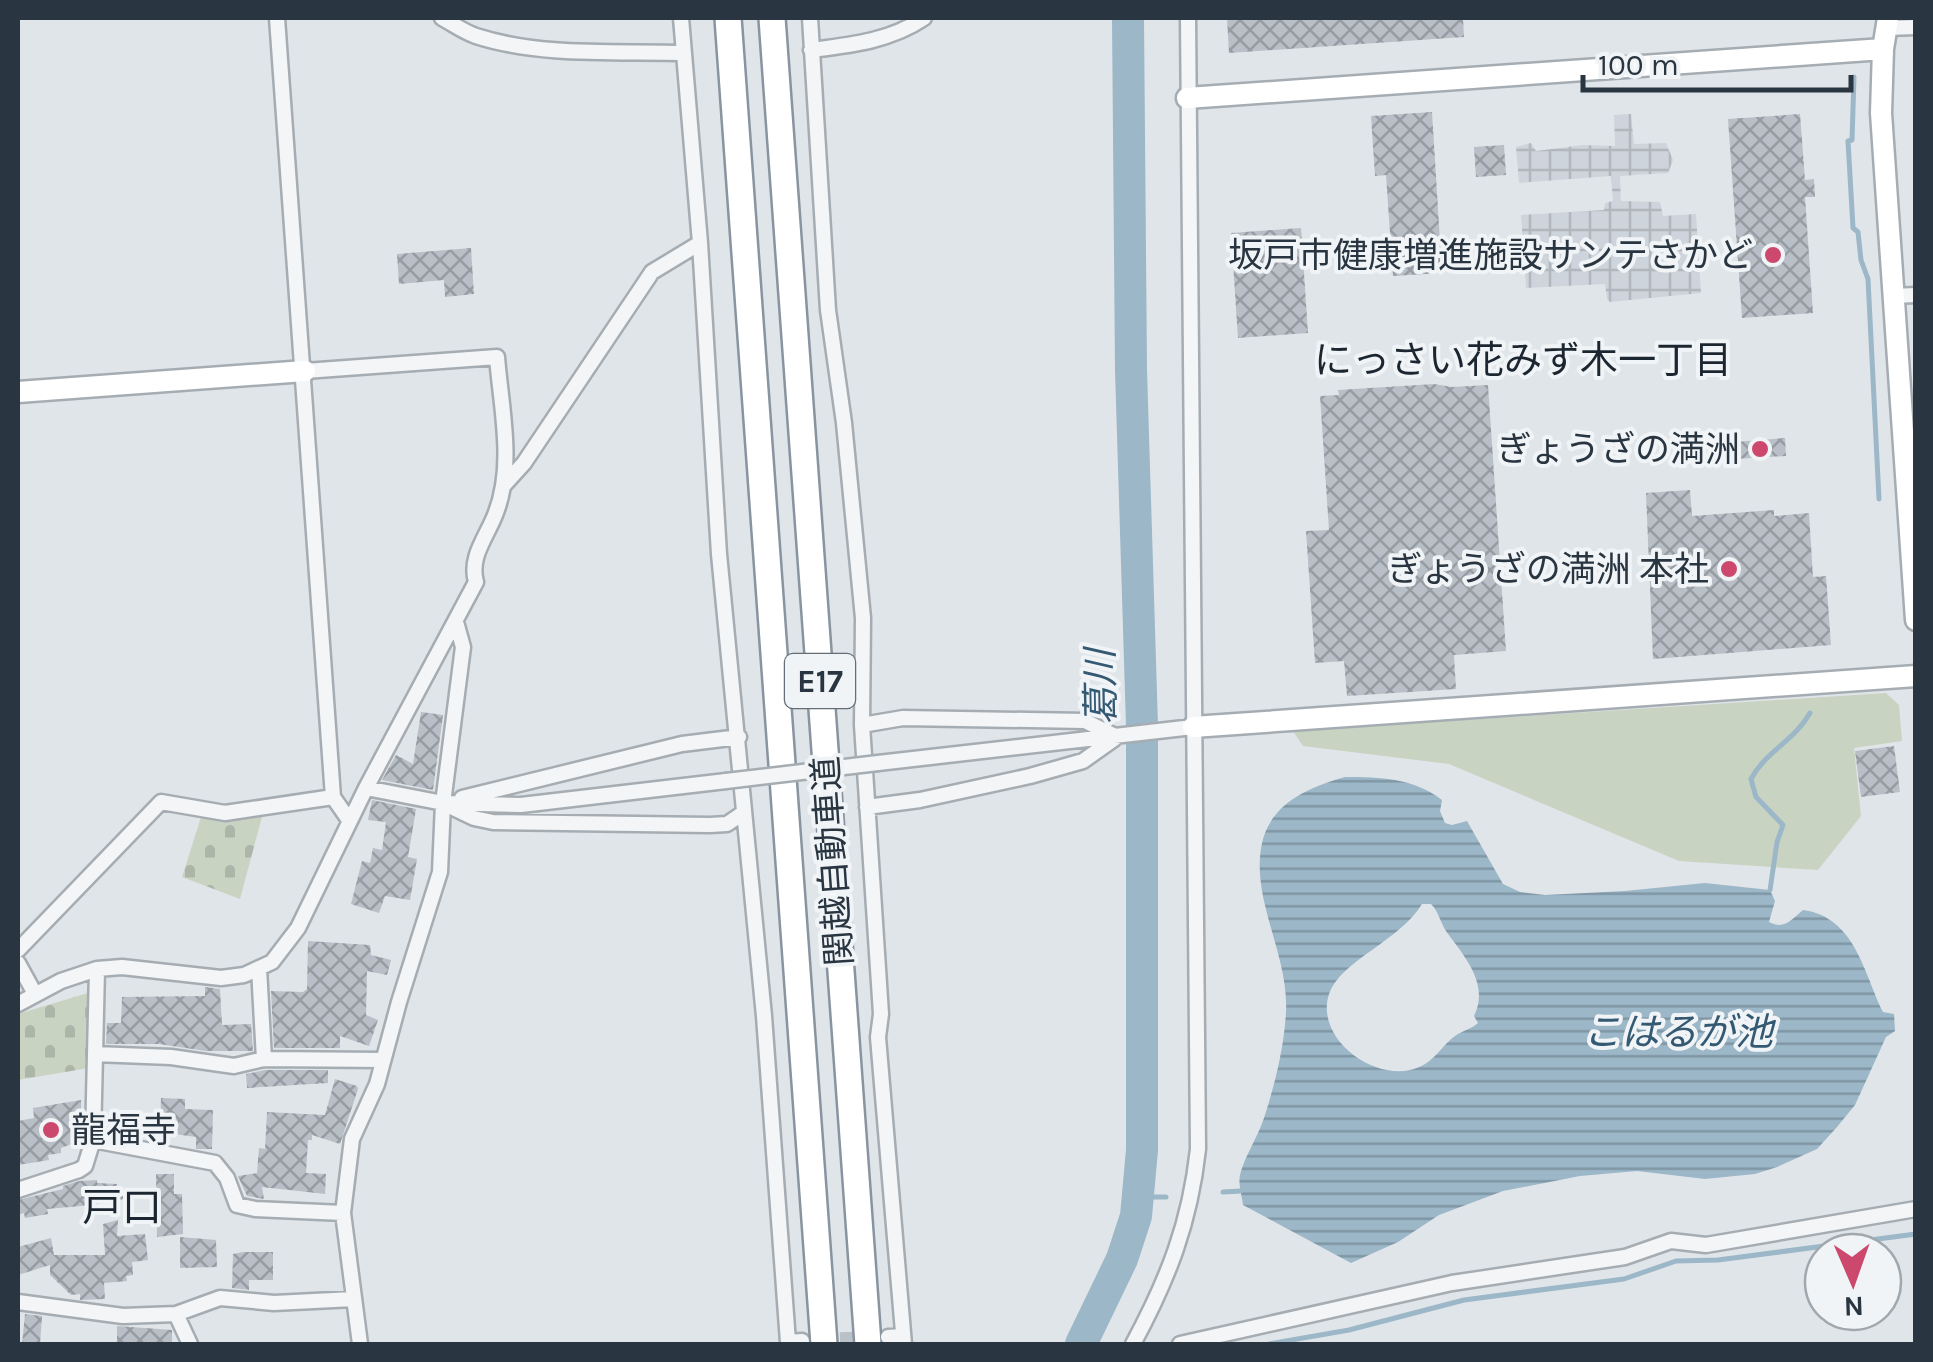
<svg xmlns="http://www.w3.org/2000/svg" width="1933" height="1362" font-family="Karla,'Noto Sans JP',sans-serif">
  <defs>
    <pattern id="industrial-grid" width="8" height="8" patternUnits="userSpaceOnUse" patternTransform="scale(2.5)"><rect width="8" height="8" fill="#ced4db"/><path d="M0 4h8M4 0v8" fill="none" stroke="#b1b7bd"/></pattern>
    <pattern id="cemetery-stones" width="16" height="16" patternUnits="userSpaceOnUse" patternTransform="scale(2.5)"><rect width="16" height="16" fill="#c8d3c2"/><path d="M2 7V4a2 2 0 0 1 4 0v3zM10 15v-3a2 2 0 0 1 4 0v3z" fill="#acb6a8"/></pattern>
    <pattern id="water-rules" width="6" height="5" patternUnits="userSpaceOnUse" patternTransform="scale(2.5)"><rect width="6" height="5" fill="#9cb7c8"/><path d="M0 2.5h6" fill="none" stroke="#7f96a4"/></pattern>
    <pattern id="building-cross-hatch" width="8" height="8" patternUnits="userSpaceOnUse" patternTransform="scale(2.5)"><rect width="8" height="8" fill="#b8bfc6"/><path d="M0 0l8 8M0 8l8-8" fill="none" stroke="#969ca2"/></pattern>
  </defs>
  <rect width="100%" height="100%" fill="#e0e5e9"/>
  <path fill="url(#industrial-grid)" d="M1631 114 1634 144 1666 143 1673 160 1668 173 1620 176 1621 201 1660 202 1663 216 1696 214 1701 293 1610 302 1607 299 1605 284 1526 288 1521 215 1604 210 1605 203 1613 201 1611 176 1519 183 1516 147 1531 143 1536 151 1583 145 1615 146 1614 115Z"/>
  <path fill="url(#cemetery-stones)" d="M202 814 227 818 262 817 240 899 182 877Z
    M91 992 89 1068 18 1080V1014Z"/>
  <path fill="#c8d3c2" d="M1886 693 1899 705 1902 741 1854 748 1861 816 1818 870 1679 861 1449 764 1303 746 1293 731Z"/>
  <path fill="url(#water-rules)" fill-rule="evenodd" d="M1345 777C1380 777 1414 778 1442 800L1440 811 1445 823 1452 825 1467 821 1503 884 1520 892 1545 895 1625 891 1705 883 1770 890 1775 901 1769 922C1784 930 1791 920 1803 910 1855 917 1864 973 1883 1012L1894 1014 1895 1031 1886 1037 1855 1105 1837 1127 1817 1149 1777 1167 1755 1174 1705 1179 1637 1171 1580 1176 1503 1191 1439 1215 1398 1242 1351 1263 1243 1205C1242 1196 1238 1184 1240 1175 1245 1155 1258 1137 1264 1118 1275 1084 1284 1048 1286 1012 1289 952 1248 896 1263 839 1274 801 1311 787 1345 777ZM1422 904H1431C1439 912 1440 922 1446 931 1464 956 1490 984 1474 1016L1478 1023C1471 1029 1465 1030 1458 1034 1440 1045 1436 1064 1410 1070 1370 1079 1315 1037 1329 994 1340 961 1401 940 1422 904Z"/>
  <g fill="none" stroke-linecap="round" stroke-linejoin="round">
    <path stroke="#9cb7c8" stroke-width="5" d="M1854 77 1852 140 1848 141 1853 228 1858 232 1861 260 1868 279 1879 499
      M1770 890 1777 842 1783 825 1756 797 1751 779C1766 751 1794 741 1810 713
      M1223 1192 1241 1191
      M1138 1197H1166
      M1269 1344 1349 1330 1464 1300 1624 1279 1676 1261 1718 1260 1916 1234"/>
    <path stroke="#9cb7c8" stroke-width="32" d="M1081 1344 1122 1259 1136 1216 1142 1150V726L1131 370 1128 18"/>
  </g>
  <path fill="url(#building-cross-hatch)" d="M1227 18H1463L1464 37 1229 53Z
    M1432 112 1442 273 1393 276 1386 175 1375 176 1371 116Z
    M1800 114 1805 180 1814 179 1815 197H1805L1813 313 1742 318 1728 119Z
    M1504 145 1506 175 1476 177 1474 147Z
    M1301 228 1308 333 1238 338 1231 233Z
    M471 248 474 294 445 297 444 280 399 284 397 254Z
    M1434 384 1452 387 1488 385 1506 651 1454 655 1456 689 1347 696 1344 661 1315 663 1306 531 1329 530 1320 396 1339 395 1338 390Z
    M1785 438 1786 456 1735 459 1734 442Z
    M1690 490 1692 516 1774 510V516L1809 513 1813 577 1826 576 1831 645 1653 659 1646 493Z
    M421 712 443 715 433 790 382 780 396 755 413 764Z
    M1894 746 1900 792 1861 797 1855 751Z
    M372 800 416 809 408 857 417 859 410 900 385 896 379 913 351 904 362 861 370 863 373 848 382 850 386 822 368 820Z
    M308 941 370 945 371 955 391 960 387 975 367 971 366 1015 378 1020 369 1046 340 1036V1048H274L271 991 303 992 307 989Z
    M205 987 220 989 222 1025 251 1024 253 1051H206L159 1044H106L107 1023H121L122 997 205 996Z
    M265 1070H328V1083L247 1088 246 1074Z
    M335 1079 357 1086 358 1089 340 1144 312 1135V1140H308L306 1173 326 1174 325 1194 262 1187 264 1199 247 1196 238 1176 257 1173 259 1148 265 1149 267 1112 325 1115Z
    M161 1098 185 1099V1109L213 1110 212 1149H196V1137L160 1132Z
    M81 1100 82 1140 61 1148V1153L48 1155 49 1160 18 1165V1121L34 1118 33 1108Z
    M156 1174H174V1194H182L183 1234 157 1237Z
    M97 1180V1183L117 1184 116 1189 144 1190V1195L93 1205 47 1209 48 1214 25 1218 24 1213 18 1215V1200L63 1189V1186L79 1181Z
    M118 1220 117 1236 145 1234 148 1260 132 1262 133 1275 126 1276 127 1281 104 1283 105 1299 80 1300V1294L71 1295 50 1275V1265L18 1275V1247L51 1238 54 1255H105L103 1224Z
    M180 1237 216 1240 217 1267 180 1268Z
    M243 1252H273V1280H249V1290L232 1288 233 1254Z
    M25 1314 42 1316 40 1344H22Z
    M117 1326 172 1330V1344H117Z"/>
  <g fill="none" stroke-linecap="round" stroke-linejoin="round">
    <path stroke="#bbc2c7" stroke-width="14" stroke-dasharray="14 7" stroke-linecap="butt" d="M819 1340 872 1338"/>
    <defs>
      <path id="street" d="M277 18 333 797 349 820
        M442 18C453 24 464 32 476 36 541 57 617 51 684 53
        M681 18 700 243 719 554 764 1016 788 1342 802 1341
        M810 18 828 310 844 423 863 618 862 725 881 1014 878 1037 904 1344
        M1887 28 1916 27
        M811 50C851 45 890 41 924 18
        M1892 296 1916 295
        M504 485 524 463 652 272 700 243
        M862 725 903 718 1085 721 1117 737
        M878 763 1193 727
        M366 788 443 803 521 805 726 781
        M462 798 682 744 739 737
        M451 807 474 818 493 822 710 825 727 824 743 813
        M867 807 920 800 1030 776 1083 761 1114 739
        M18 950 161 802 225 813 333 797
        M18 963 35 994
        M259 968 264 1059
        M97 969 93 1140 215 1163 227 1178 237 1205 255 1209 343 1213
        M18 1004 61 981 97 969 122 967 221 978 244 975 272 962 298 928 366 788 476 582C469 557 486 538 495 515 515 466 501 408 497 357L305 371
        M95 1054 171 1057 234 1066 264 1059 383 1060
        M18 1190 79 1170 85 1166 93 1140
        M18 1302 123 1316 176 1314 190 1344
        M176 1314 220 1298 274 1303 354 1299
        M888 1337 903 1336
        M360 1344 343 1213 352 1139 377 1084 399 1002 440 872 443 803 463 647 456 622
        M1133 1344C1168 1279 1190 1223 1198 1149L1188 18
        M1180 1344 1452 1283 1625 1257 1671 1241 1706 1245 1916 1209"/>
      <path id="secondary" d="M1888 18 1883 49 1881 113 1916 620
        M1187 98 1883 49
        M18 392 305 371
        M1193 727 1916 676"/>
      <path id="highway" d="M728 18 824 1344
        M772 18 868 1344"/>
    </defs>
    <use href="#street" stroke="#a5adb3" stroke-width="19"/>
    <use href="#secondary" stroke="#a5adb3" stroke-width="25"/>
    <use href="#highway" stroke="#88949f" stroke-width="30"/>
    <use href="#street" stroke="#f3f5f7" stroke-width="14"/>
    <use href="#secondary" stroke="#fff" stroke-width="20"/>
    <use href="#highway" stroke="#fff" stroke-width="25"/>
    <defs>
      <path id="street-bridge" d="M726 781 878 763"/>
    </defs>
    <use href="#street-bridge" stroke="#a5adb3" stroke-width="19" stroke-linecap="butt"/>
    <use href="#street-bridge" stroke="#f3f5f7" stroke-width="14"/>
  </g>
  <g fill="#cc486d" stroke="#f0f4f6" stroke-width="4">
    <circle cx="1773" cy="255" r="10"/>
    <circle cx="1760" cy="449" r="10"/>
    <circle cx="1729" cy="569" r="10"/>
    <circle cx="51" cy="1130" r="10"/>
  </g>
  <g text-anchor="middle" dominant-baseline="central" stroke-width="8" stroke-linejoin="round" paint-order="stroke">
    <rect fill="#f0f4f6" stroke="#656e77" stroke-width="2.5" x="785" y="654" width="70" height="54" rx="8"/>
    <g font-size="32" font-weight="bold" fill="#293540">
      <text x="820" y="681">E17</text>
    </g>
    <g font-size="35" fill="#293540" stroke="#f0f4f6" text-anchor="end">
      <text x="1753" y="255">坂戸市健康増進施設サンテさかど</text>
      <text x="1740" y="449">ぎょうざの満洲</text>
      <text x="1709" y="569">ぎょうざの満洲 本社</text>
      <text x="71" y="1130" text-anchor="start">龍福寺</text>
    </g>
    <g font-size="35" fill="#293540" stroke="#f0f4f6">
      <text transform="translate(833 861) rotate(-94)">関越自動車道</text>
    </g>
    <g font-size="38" fill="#1b2631" stroke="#f0f4f6">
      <text x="1523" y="360">にっさい花みず木一丁目</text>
    </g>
    <g font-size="38" font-style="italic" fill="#345973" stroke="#f0f4f6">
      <text transform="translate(1101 687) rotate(-91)">葛川</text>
      <text x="1678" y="1032">こはるが池</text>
    </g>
    <g font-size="40" fill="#1b2631" stroke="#f0f4f6">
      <text x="122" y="1207">戸口</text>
    </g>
  </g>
  <rect width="1933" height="1362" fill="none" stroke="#293540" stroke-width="40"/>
  <g transform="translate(1853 1282) rotate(178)"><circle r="48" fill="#f0f4f6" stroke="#a0a8ad" stroke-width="2.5"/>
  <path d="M0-8L18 38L0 25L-18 38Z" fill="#cc486d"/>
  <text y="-15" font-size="28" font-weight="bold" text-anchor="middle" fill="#293540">N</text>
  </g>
  <path d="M1583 75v15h268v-15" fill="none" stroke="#293540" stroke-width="5"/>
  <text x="1598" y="75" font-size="30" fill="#293540" stroke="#f0f4f6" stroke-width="8" paint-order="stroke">100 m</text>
</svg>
